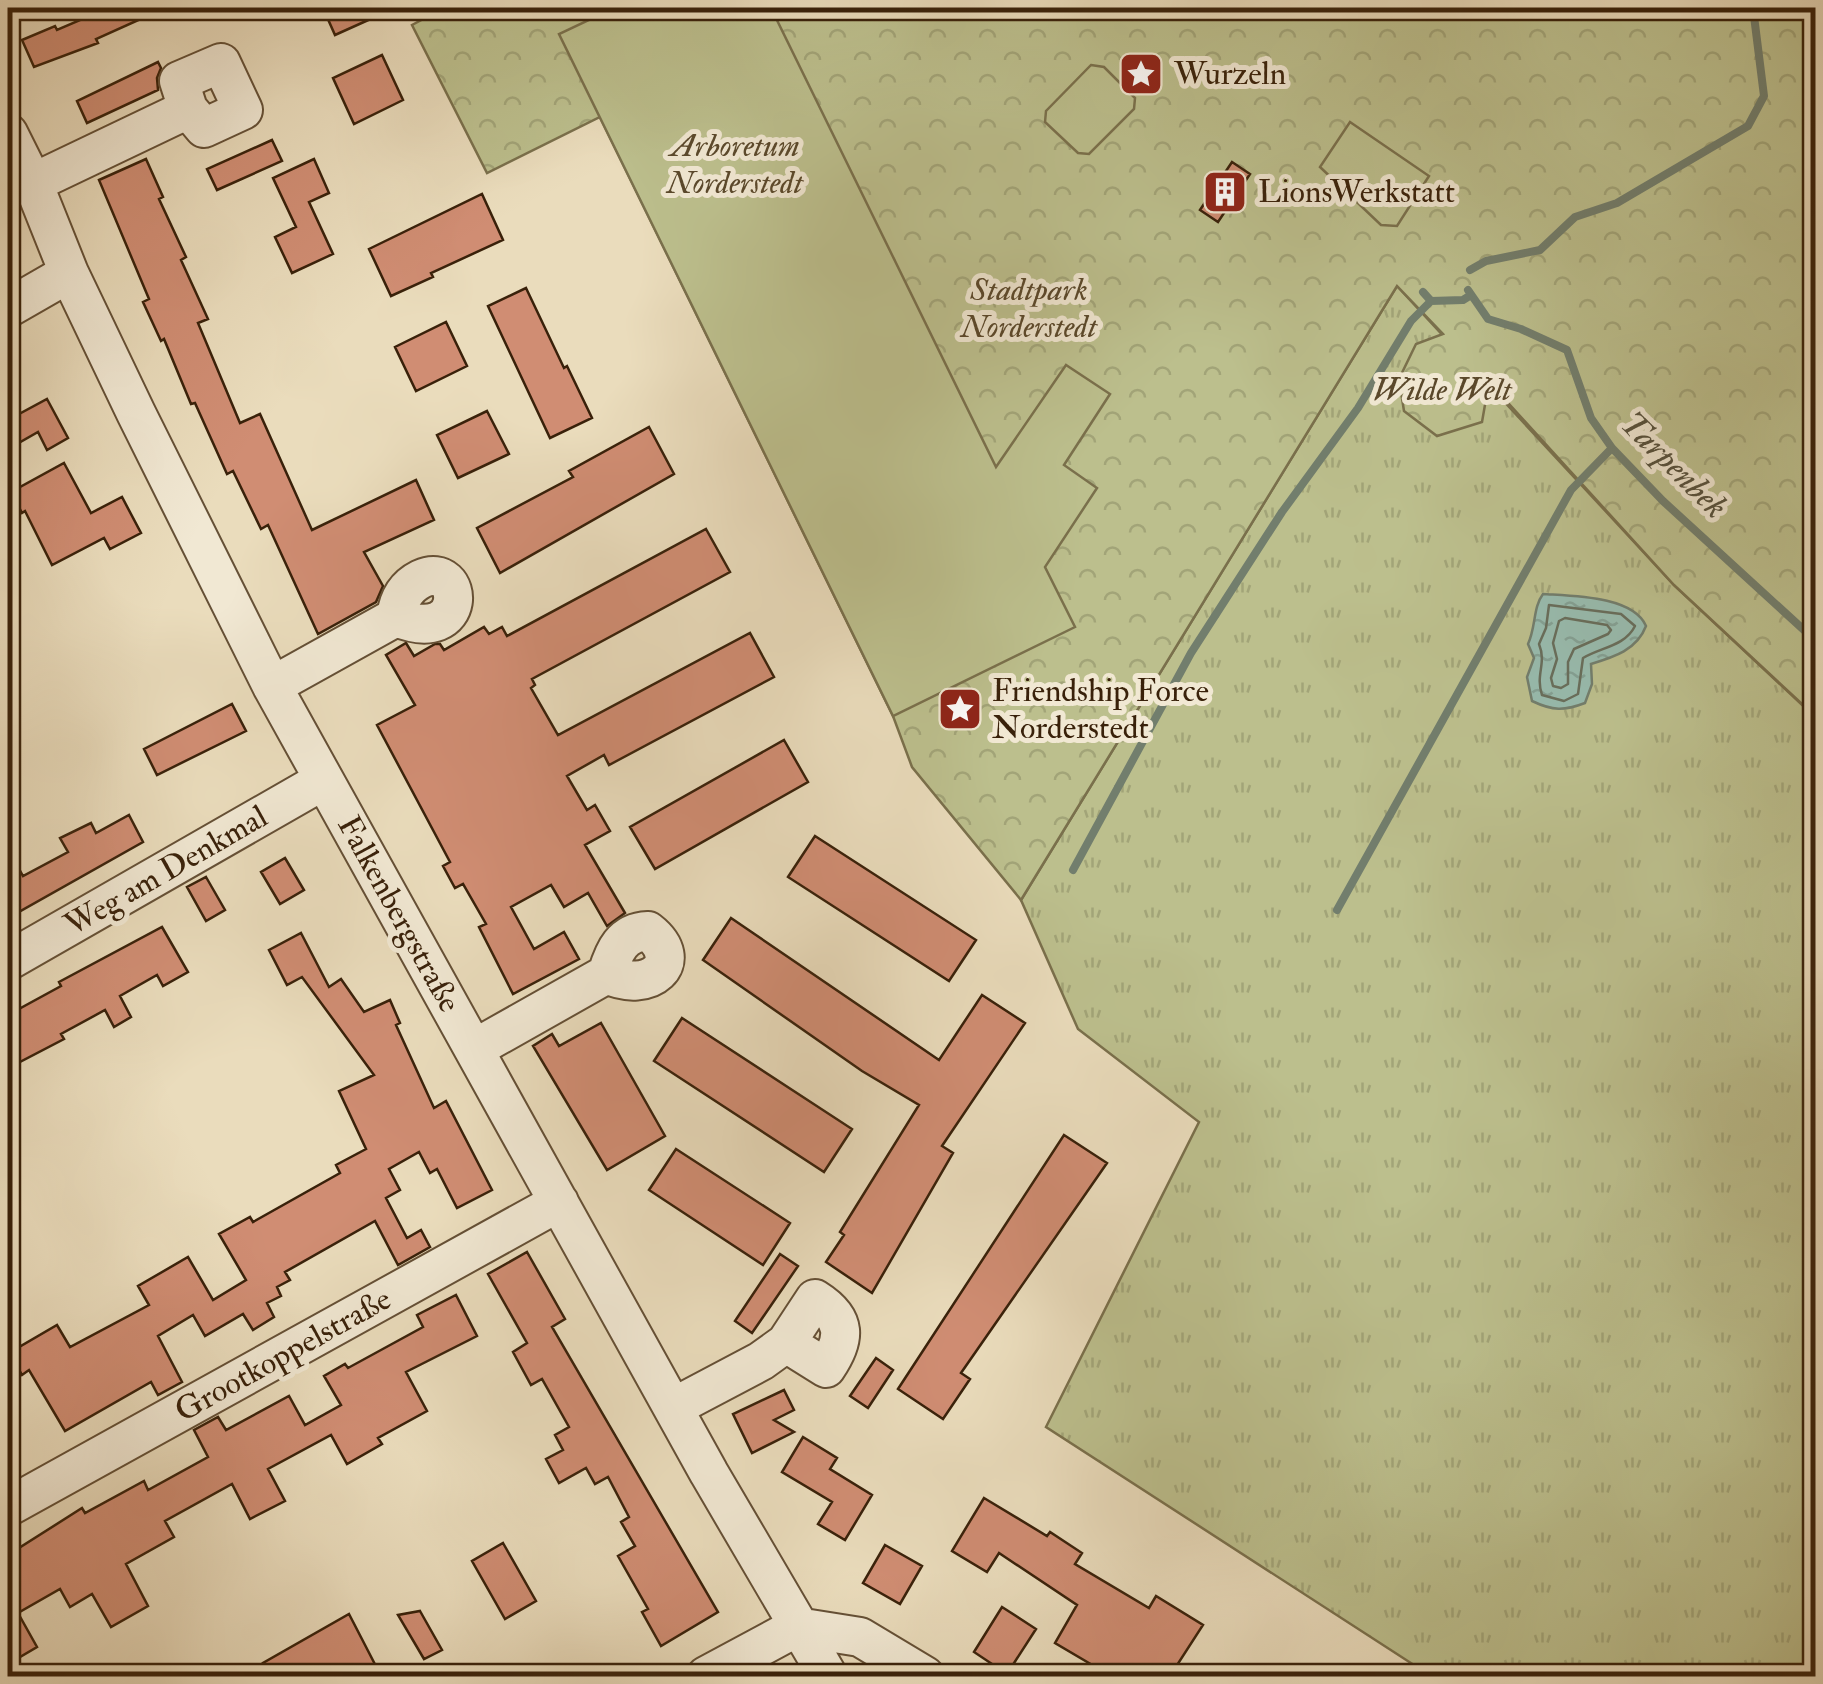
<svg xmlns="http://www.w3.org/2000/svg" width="1823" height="1684" font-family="'IM FELL Double Pica',serif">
  <defs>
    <pattern id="grass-tufts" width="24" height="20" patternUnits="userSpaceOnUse" patternTransform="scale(2.5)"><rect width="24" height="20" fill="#bcbf8d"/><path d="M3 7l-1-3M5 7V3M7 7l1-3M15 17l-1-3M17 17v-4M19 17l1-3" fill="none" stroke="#a2a478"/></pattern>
    <pattern id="park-crowns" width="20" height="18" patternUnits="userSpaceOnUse" patternTransform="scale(2.5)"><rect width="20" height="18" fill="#bcbf8d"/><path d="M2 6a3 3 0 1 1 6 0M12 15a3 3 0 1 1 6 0" fill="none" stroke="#a2a478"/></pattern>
    <pattern id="water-ripples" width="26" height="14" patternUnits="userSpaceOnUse" patternTransform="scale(2.5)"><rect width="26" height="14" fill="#98bcaf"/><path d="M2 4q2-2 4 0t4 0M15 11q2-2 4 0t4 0" fill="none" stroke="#84a195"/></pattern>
  </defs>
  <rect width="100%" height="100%" fill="#eadcbc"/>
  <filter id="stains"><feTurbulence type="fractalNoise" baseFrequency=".002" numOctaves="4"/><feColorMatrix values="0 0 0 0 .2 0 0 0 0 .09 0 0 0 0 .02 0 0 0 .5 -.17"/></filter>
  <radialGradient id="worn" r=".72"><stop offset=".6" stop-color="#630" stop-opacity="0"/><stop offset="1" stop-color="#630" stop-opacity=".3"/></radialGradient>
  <path fill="url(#grass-tufts)" stroke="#7a704c" stroke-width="2.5" d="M1397 286 1674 585 1815 717V1676H1431L1046 1427 1199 1122 1078 1029 1021 900Z"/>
  <path fill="url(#park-crowns)" stroke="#7a704c" stroke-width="2.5" d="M425 8H1815V716L1674 585 1489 382 1482 422 1437 436 1404 411 1399 379 1416 344 1443 334 1397 286 1021 900 912 767 893 716 600 117 487 173 412 25 429 16Z"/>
  <path fill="#bcbf8d" stroke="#7a704c" stroke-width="2.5" d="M614 8H771L996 467 1066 365 1110 394 1064 465 1097 488 1045 567 1075 627 893 716 559 34Z
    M1091 65 1104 67 1135 98 1134 109 1089 154 1078 153 1045 122 1046 111Z
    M1350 122 1429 176 1397 226 1381 225 1320 167Z"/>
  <path fill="url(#water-ripples)" stroke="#727e6d" stroke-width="2.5" d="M1543 594C1573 596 1633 596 1646 626 1637 650 1614 657 1591 664L1592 684 1585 703C1564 711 1553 711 1532 701L1527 677 1534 658 1528 644C1536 627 1533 607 1543 594Z"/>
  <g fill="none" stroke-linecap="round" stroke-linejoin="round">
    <path stroke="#686e5c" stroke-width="2.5" d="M1549 605 1621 614 1635 626C1625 646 1602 647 1583 658L1578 694 1564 701 1542 695C1535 674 1547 664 1539 644L1546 628Z
      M1565 618 1607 625 1611 630 1608 634 1574 649 1568 662V684L1561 688 1553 686 1551 678 1557 659 1553 643 1559 621Z"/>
    <path stroke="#727e6d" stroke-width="8" d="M1470 270 1486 261 1540 250 1575 217 1617 203 1748 126 1764 96 1753 8
      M1468 290 1488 319 1521 329 1567 350 1591 418 1612 448 1663 501 1816 641
      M1431 301 1463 300 1471 295
      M1073 870 1191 653 1282 512 1358 408 1411 321 1431 301 1423 292
      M1337 910 1571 490 1612 448"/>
  </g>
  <path fill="#d08d73" stroke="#39210a" stroke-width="2.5" d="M108 8H165L96 39 98 43 34 67 22 40 55 26 57 30Z
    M323 8H395L335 35Z
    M382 55 403 100 354 124 333 78Z
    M158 62 161 68 157 78 158 90 87 123 77 101Z
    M272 140 282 161 217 190 207 169Z
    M146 159 163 197 159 199 186 257 181 260 208 319 198 323 240 423 260 414 312 530 416 480 434 520 364 552 383 586 376 602 318 634 268 525 261 529 233 471 227 474 195 403 191 404 164 339 161 341 143 302 149 299 99 180Z
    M314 159 329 193 309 202 333 254 292 273 275 237 296 227 273 178Z
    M1232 162 1250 174 1218 222 1200 210Z
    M482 194 503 240 431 273 433 277 391 296 369 249Z
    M526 288 564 368 567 366 592 418 550 438 488 306Z
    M446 322 467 366 416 391 395 347Z
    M47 399 68 438 47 450 38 432 8 449V420Z
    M487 411 509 454 458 478 437 435Z
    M649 427 674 474 500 573 477 528 573 477 569 471Z
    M64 463 91 513 122 497 141 533 110 549 104 538 52 565 25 511 22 513 11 492Z
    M706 529 730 572 532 679 535 685 531 688 558 735 750 633 774 677 609 765 604 755 567 776 587 810 595 805 610 831 585 845 625 913 607 926 588 893 564 907 551 885 511 907 534 949 564 932 579 959 513 994 479 927 486 924 463 884 455 888 443 866 450 862 377 725 415 705 386 655 406 643 414 656 435 644H440L444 650 484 627 489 634 502 627 507 636Z
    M232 704 246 731 157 775 144 749Z
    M784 740 808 782 655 869 630 827Z
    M129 815 143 842 8 918V849L23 876 68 852 60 838 91 823 96 833Z
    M815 836 976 940 949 981 788 877Z
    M285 858 304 890 280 904 261 872Z
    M206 877 225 910 206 921 187 887Z
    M731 918 939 1060 982 995 1025 1023 942 1146 953 1153 872 1293 826 1262 844 1235 840 1232 919 1105 862 1071 703 960Z
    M162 927 188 972 163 986 157 975 120 996 131 1017 114 1027 105 1010 61 1034 64 1039 14 1065 8 1052V1015L61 986 59 982Z
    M301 933 329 987 341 979 364 1012 390 1000 400 1023 396 1025 434 1108 446 1101 492 1190 457 1208 437 1169 430 1173 419 1152 389 1169 400 1190 386 1198 407 1238 421 1230 430 1247 398 1265 375 1221 285 1272 290 1280 277 1287 281 1296 267 1303 274 1317 253 1330 243 1314 205 1336 193 1315 158 1336 182 1382 158 1395 151 1382 65 1431 29 1370 22 1375 9 1353 57 1325 70 1347 149 1305 138 1286 188 1257 213 1300 246 1280 219 1234 250 1217 253 1222 340 1173 336 1165 366 1149 339 1091 374 1075 302 977 287 985 269 950Z
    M682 1018 852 1129 824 1172 654 1061Z
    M601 1023 665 1136 607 1170 533 1046 552 1034 559 1046Z
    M1064 1135 1107 1163 961 1373 970 1379 943 1419 898 1389Z
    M676 1149 790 1223 763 1265 649 1190Z
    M527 1252 565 1319 552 1327 718 1612 661 1646 642 1612 648 1609 618 1556 635 1546 621 1522 629 1517 608 1477 595 1484 586 1468 559 1483 546 1459 563 1450 555 1435 569 1427 542 1379 531 1385 513 1352 527 1343 488 1274Z
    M780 1254 798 1266 752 1333 735 1321Z
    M456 1295 477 1336 406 1372 427 1411 378 1438 382 1444 347 1464 331 1435 268 1469 285 1501 250 1519 232 1484 165 1521 174 1537 126 1564 148 1606 111 1627 92 1594 70 1607 60 1589 18 1613 37 1647 8 1664V1555L82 1508 85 1513 144 1481 148 1490 208 1457 194 1430 218 1417 226 1430 289 1396 305 1425 341 1405 324 1376 345 1364 348 1368 423 1327 417 1315Z
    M876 1358 893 1370 868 1408 850 1396Z
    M784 1390 794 1410 774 1420 794 1432 752 1453 733 1414Z
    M803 1437 837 1458 830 1469 872 1495 845 1540 818 1524 832 1502 782 1472Z
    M984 1498 1047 1536 1050 1532 1082 1553 1075 1564 1149 1608 1156 1596 1203 1625 1170 1676H1111L1055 1643 1077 1605 999 1553 987 1572 952 1551Z
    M503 1543 536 1601 505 1619 472 1561Z
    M885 1545 922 1566 900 1604 863 1583Z
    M1002 1607 1036 1629 1007 1674 974 1652Z
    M420 1611 442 1650 424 1659 398 1615Z
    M349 1614 381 1676H271L263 1663Z"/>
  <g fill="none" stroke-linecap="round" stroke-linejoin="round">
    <defs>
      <path id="minor" d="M8 133 33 183 69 273 136 413 272 686 709 1473 828 1676
        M33 183 188 109 179 81 221 63 243 110 204 128 188 109
        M8 308 69 273
        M272 686 396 617C398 601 405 587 421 579 465 559 470 648 396 617
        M8 961 324 780
        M474 1049 607 974C614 951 622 932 648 931 688 962 649 995 607 974
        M674 1407 761 1361 786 1343 815 1299C847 1319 846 1339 826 1368L786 1343
        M8 1507 559 1202
        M706 1676 797 1627 860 1637 925 1676"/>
    </defs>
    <use href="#minor" stroke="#655036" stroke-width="42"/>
    <use href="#minor" stroke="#f1e8d3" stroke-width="38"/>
  </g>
  <defs>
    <symbol id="sight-square" viewBox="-11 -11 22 22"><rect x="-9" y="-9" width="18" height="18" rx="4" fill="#8f2418" stroke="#f1e8d3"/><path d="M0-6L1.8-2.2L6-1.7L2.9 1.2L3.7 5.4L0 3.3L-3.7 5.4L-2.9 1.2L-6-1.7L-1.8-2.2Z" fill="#fff"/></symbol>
    <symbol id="building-square" viewBox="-11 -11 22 22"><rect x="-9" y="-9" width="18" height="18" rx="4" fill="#8f2418" stroke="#f1e8d3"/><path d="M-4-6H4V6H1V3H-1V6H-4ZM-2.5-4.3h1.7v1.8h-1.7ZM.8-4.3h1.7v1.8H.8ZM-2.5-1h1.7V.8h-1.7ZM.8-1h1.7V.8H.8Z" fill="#fff"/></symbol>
  </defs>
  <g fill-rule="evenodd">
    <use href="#sight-square" x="1116" y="49" width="50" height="50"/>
    <use href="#building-square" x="1200" y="167" width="50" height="50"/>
    <use href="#sight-square" x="935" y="684" width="50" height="50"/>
  </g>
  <g text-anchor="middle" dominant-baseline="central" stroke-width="10" stroke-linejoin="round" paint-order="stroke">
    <g font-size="32" fill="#39210a" stroke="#f1e8d3" text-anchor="start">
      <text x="1174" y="74">Wurzeln</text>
      <text x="1258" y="192">LionsWerkstatt</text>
      <text x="992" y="691">Friendship Force<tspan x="992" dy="37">Norderstedt</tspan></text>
    </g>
    <g font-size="32" font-style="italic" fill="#5a482b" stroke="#f1e8d3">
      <text x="735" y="146">Arboretum<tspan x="735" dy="37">Norderstedt</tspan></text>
      <text x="1029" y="290">Stadtpark<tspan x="1029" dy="37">Norderstedt</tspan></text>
      <text x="1442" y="390">Wilde Welt</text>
    </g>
    <g font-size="32" fill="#39210a" stroke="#f1e8d3">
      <text transform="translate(166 871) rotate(-30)">Weg am Denkmal</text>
      <text transform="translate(399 914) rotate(61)">Falkenbergstraße</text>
      <text transform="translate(283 1355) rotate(-29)">Grootkoppelstraße</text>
    </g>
    <g font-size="35" font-style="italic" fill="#56503c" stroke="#f1e8d3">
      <text transform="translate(1674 465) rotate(45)">Tarpenbek</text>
    </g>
  </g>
  <rect width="1823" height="1684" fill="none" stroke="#eadcbc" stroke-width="40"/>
  <rect x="10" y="10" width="1803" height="1664" fill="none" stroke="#39210a" stroke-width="5"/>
  <rect x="20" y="20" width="1783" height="1644" fill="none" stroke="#39210a" stroke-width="2.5"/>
  <rect width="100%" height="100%" filter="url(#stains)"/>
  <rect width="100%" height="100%" fill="url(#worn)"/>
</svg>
